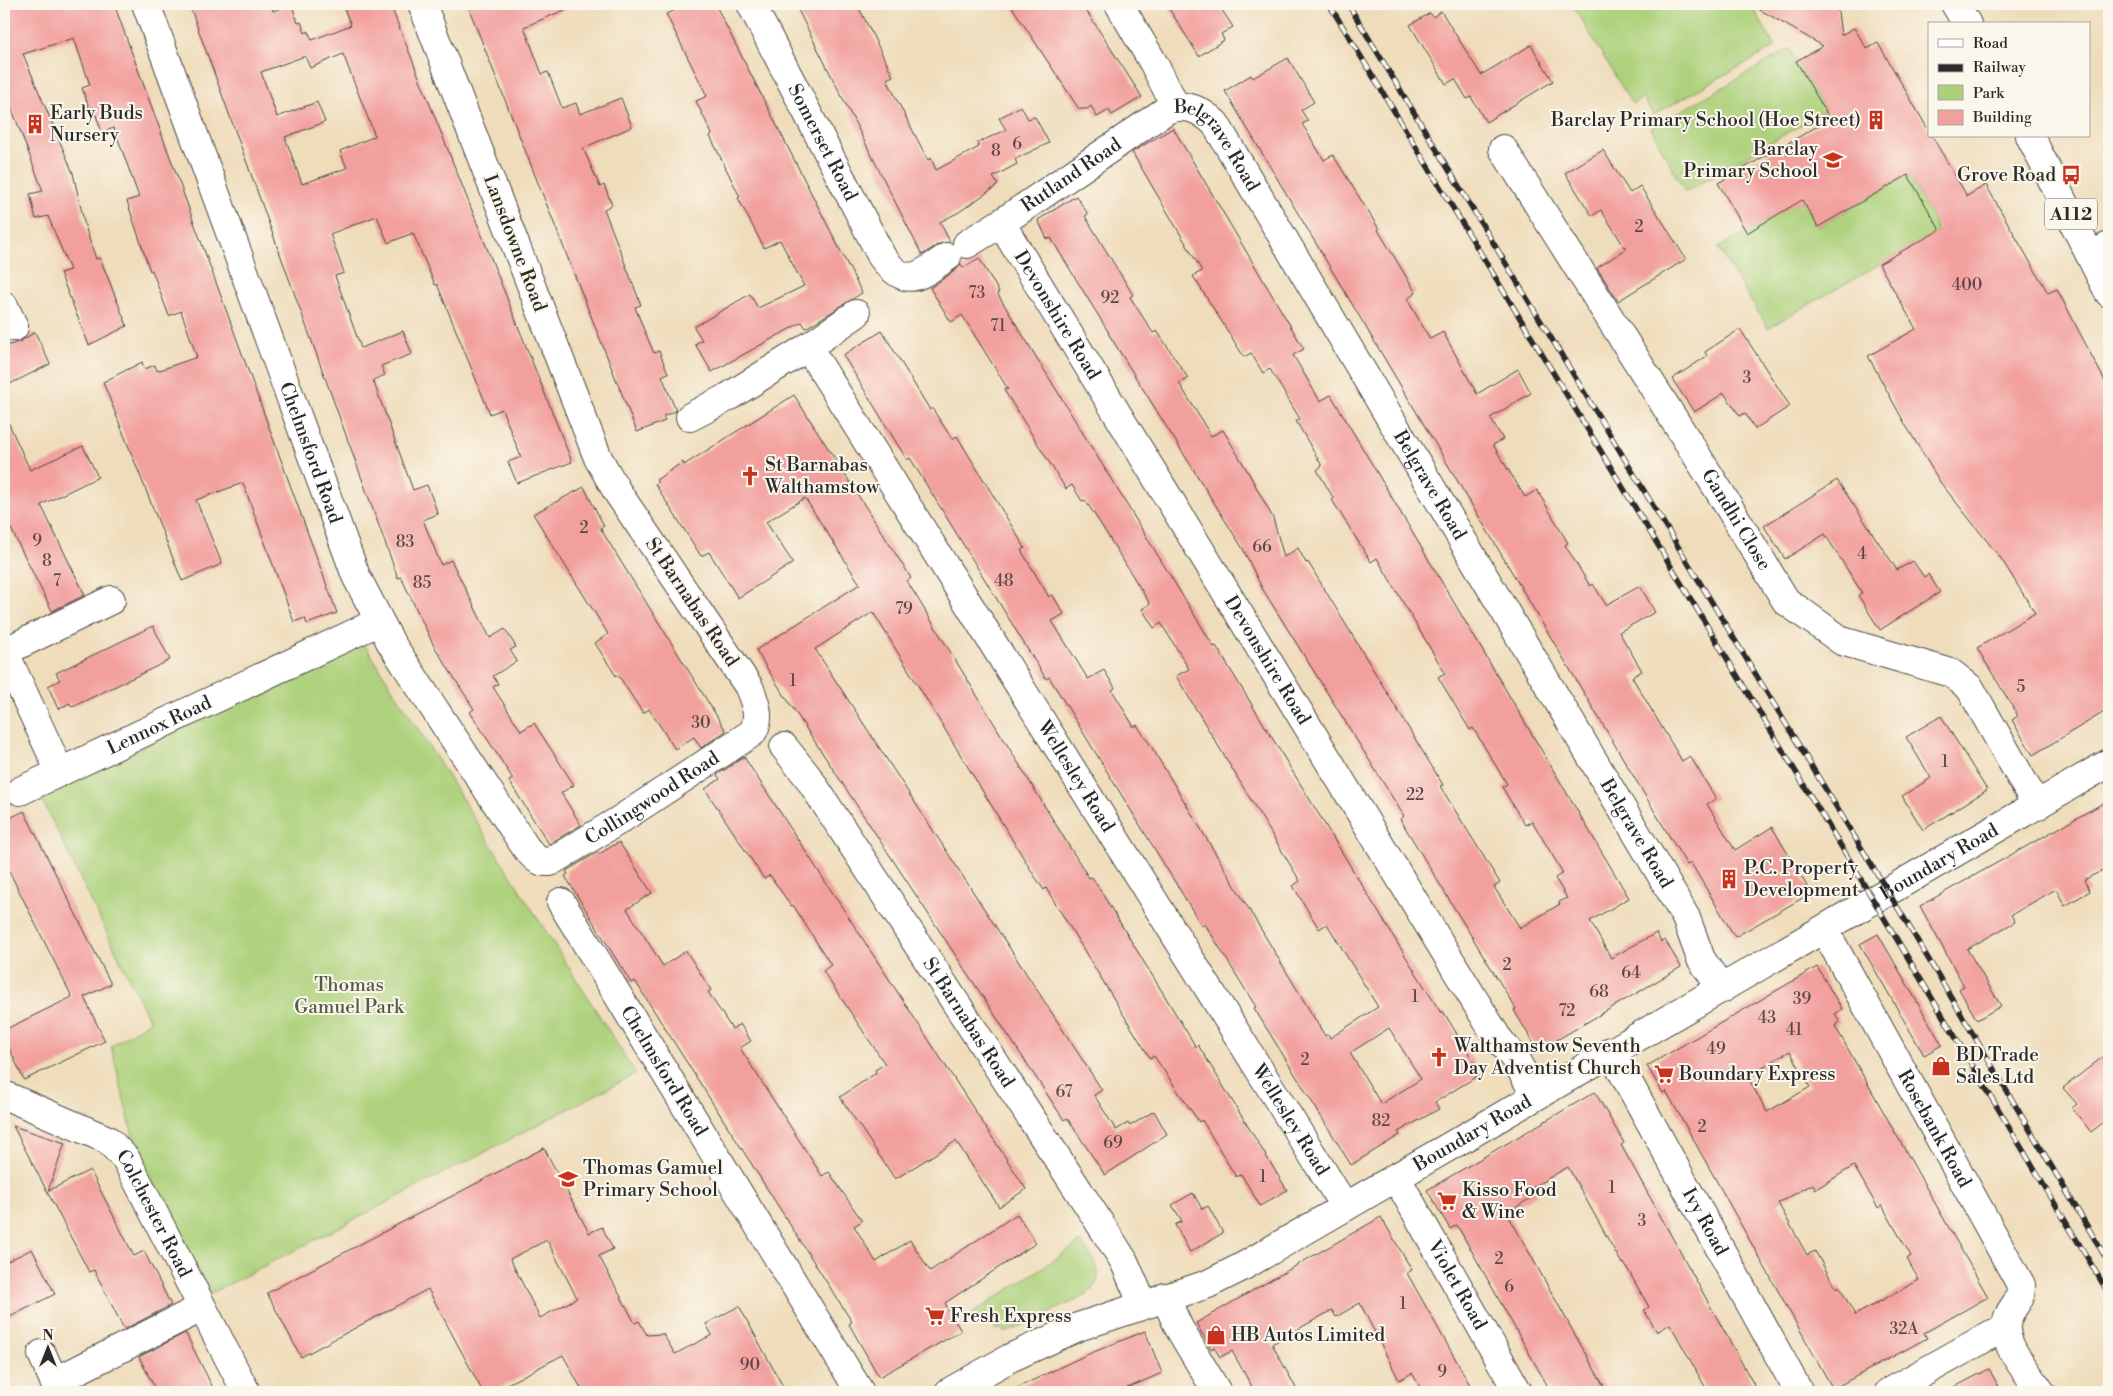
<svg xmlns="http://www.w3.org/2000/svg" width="2113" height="1396" font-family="'Libre Bodoni',serif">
  <rect width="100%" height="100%" fill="#fbf7ec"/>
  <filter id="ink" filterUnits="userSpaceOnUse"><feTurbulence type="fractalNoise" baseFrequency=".02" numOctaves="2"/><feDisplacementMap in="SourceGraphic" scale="10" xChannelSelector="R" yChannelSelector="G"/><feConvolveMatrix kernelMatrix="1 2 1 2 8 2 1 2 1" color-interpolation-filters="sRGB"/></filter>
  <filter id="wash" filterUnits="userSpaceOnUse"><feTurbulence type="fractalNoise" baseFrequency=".0096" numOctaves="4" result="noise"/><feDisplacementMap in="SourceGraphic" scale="20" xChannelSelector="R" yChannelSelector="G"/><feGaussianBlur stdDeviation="1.12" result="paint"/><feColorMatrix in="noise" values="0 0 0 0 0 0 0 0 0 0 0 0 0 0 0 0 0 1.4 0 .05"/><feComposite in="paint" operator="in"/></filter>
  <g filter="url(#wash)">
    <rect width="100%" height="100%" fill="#efdcba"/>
    <path fill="#add17b" stroke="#6c7e53" d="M1572 4H1751L1775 47 1653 115 1643 98 1632 104Z
      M1790 49 1825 111 1685 192 1651 128Z
      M1908 175 1932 217 1938 231 1768 328 1718 248 1802 200 1818 227Z
      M363 642 636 1074 210 1294 136 1149 111 1046 150 1021 40 796Z
      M1081 1242C1095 1262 1108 1275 1087 1295L1011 1331 1004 1332 1000 1328 996 1330 992 1322 982 1327 973 1313Z"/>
    <g id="blocks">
      <path fill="#f2a09e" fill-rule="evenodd" d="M4 4H114L337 613 307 624 305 618 294 622 243 483 196 500 222 564 182 581 103 382 142 362 144 369 155 365 157 371 197 357 181 311 169 316 152 270 150 271 127 201 139 197 114 128 102 132 96 115 92 116 82 88 90 85 74 38 23 54 73 173 85 226 96 259 100 258 127 326 89 345 60 273 70 270 48 216 36 219 30 194 43 191 4 88Z
        M189 4H272L273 11 292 5 298 23 301 22 305 33 308 31 312 40 351 25 342 4H390L572 462 517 483 508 462 521 457 502 409 490 414 437 284 435 285 413 233 388 243 377 216 330 234 344 273 335 276 361 348 403 331 412 354 381 366 385 375 373 380 413 490 427 485 438 514 423 520 441 565 451 560 490 638 505 629 516 647 510 650 517 661 493 676 498 684 493 687 521 731 534 723 574 785 561 793 581 825 549 844 509 781 513 779 470 712 474 709 434 646 401 577 398 578ZM343 54 375 136 340 151 347 168 302 184 285 137 325 122 317 102 277 117 261 72 305 56 310 68Z
        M467 4H579L524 27 542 74 548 72 562 108 576 103 580 114 621 98 632 127 583 148 600 187 604 185 612 205 604 209 641 305 635 307 644 330 654 353 659 351 668 373 662 376 676 411 663 416 665 421 637 432Z
        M690 4H715L862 293 806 328 802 322 712 372 695 344 702 340 694 327 750 294 758 308 804 286 780 240 764 248 738 198 740 197 710 136 712 134 696 101 707 96 666 14Z
        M795 4H857L893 76 887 79 898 102 928 160 931 158 936 170 979 147 977 143 1006 130 999 118 1021 106 1028 119 1035 117 1049 143 1015 159 1017 164 993 177 998 185 959 212 940 222 950 242 939 244 922 255Z
        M1010 4H1082L1142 97 1112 115 1109 110 1097 117 1091 106 1087 109H1079Z
        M1166 4H1218L1233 27 1221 34 1224 40 1199 56Z
        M1750 4H1837L1841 35 1854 28 1867 49 1878 43 1929 131V136H1932L1967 196 1986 185 2048 293 2057 289 2109 389V709L2033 755 2012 720 2018 716 1977 648 2035 613 2002 560 1940 482 1905 424 1868 356 1916 329 1879 264 1940 230 1908 175 1818 227 1802 200 1747 233 1718 183 1830 119 1796 61 1823 46Z
        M1441 11 1481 75 1531 45 1553 81 1486 122 1471 97 1467 99 1455 79 1446 84 1410 25 1430 13 1433 17Z
        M1288 58 1314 102 1301 110 1308 121 1302 124 1324 160 1333 155 1379 229 1378 230 1416 293 1407 299 1430 339 1443 332 1477 394 1518 369 1531 393 1490 418 1503 439 1493 445 1525 497 1537 490 1568 543 1565 545 1590 586 1593 584 1606 605 1640 586 1655 612 1619 632 1642 671 1632 677 1682 761 1690 756 1716 799 1707 804 1735 850 1772 827 1811 893 1735 937 1691 863 1687 865 1668 834 1225 91 1251 75 1253 78Z
        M1173 128 1304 349 1293 355 1320 401 1331 395 1629 898 1590 921 1611 958 1656 933 1661 942 1665 940 1681 967 1538 1051 1514 1010 1516 1009 1400 819 1404 816 1262 588 1243 549 1108 333H1109L1060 253 1051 238 1047 239 1038 220 1076 196 1088 214 1085 216 1133 295 1130 297 1153 333 1157 331 1188 378 1179 383 1199 416 1211 436 1223 430 1248 472 1273 518 1284 557 1298 548 1306 563 1308 562 1443 785 1440 786 1500 883 1494 887 1520 928 1560 904 1559 902 1567 898 1555 878 1563 873 1532 821 1525 825 1502 787 1507 784 1473 728 1470 730 1438 677 1445 673 1414 621 1377 558 1371 562 1332 500 1334 499 1317 470 1322 466 1296 421 1300 419 1270 369 1263 373 1251 353 1244 357 1193 276 1202 271 1132 152Z
        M1603 150 1630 193 1640 186 1686 259 1618 301 1597 268 1626 249 1601 210 1592 216 1565 173Z
        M979 258 999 292 997 293 1214 647 1216 646 1401 949 1441 1013 1443 1011 1481 1074 1435 1102 1439 1109 1398 1132 1400 1135 1351 1165 1254 1008 1256 1007 1205 924 1202 926 1049 677 1046 679 910 458 907 460 843 355 882 331 930 410 932 408 952 439 957 436 1025 548 1021 550 1049 597 1052 594 1064 614 1052 621 1088 679 1104 670 1115 688 1112 690 1134 727 1137 725 1151 746 1325 1036 1328 1034 1330 1038 1378 1007 1327 924 1319 929 1293 886 1300 881 1176 676 1189 669 1161 623 1154 628 1142 609 1150 604 1100 523 1085 500 1082 501 1072 485 1066 489 1004 390 1008 389 962 315 951 322 930 288 956 270 961 264 963 268ZM1389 1028 1421 1079 1381 1104 1350 1053Z
        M1740 329 1790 406 1755 429 1745 413 1740 416 1724 393 1694 412 1672 379 1707 356 1705 352Z
        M35 332 50 364 4 387V347L21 341Z
        M794 395 911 578 907 581 1069 846 1089 878 1092 877 1196 1047 1198 1045 1287 1190 1260 1206 1241 1174 1236 1177 1202 1120 1199 1122 1154 1056 1150 1058 1046 888 1044 890 1034 875 873 612 815 649 1102 1090 1094 1095 1116 1130 1128 1123 1130 1126 1154 1111 1167 1134 1105 1175 1067 1118 1064 1120 773 678 756 650 860 584 805 498 766 522 793 563 738 598 709 552 701 556 655 484 658 482 656 480 683 462 684 465Z
        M4 413 30 470 83 446 98 477 41 505 85 595 52 611 4 515Z
        M1837 480 1897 570 1913 561 1924 577 1928 574 1940 592 1880 630 1858 595 1862 593 1825 534 1785 559 1764 526Z
        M584 487 604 526 600 528 726 731 701 748 694 737 675 749 649 709 643 713 618 675 616 676 595 643 608 634 533 514Z
        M153 626 170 660 72 707 70 703 58 709 48 686 60 680 56 673Z
        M1941 716 1987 790 1923 830 1902 796 1931 778 1906 737Z
        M744 757 1026 1189 999 1207 956 1141 895 1179 840 1097 876 1073 875 1070 885 1064 823 971 831 965 793 905 791 906 770 875 764 879 705 789 720 779 717 775Z
        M2109 800V867L2084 880 2090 891 2065 906 2056 889 2011 915 2015 922 1967 949 2001 1006 1977 1020 1959 989 1964 986 1920 906Z
        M24 811 111 984 84 997 105 1041 24 1080 4 1037V1030L72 997 4 861V821Z
        M619 842 652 893 627 909 663 966 686 951 711 990 708 992 732 1029 740 1024 751 1041 740 1048 822 1176 829 1172 862 1221 854 1226 876 1262 910 1240 930 1271 1017 1214 1036 1243 945 1303 961 1331 879 1377 849 1324 852 1322 635 981 631 983 565 876 568 874 566 871 598 852 599 854Z
        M1878 934 1942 1045 1924 1055 1860 944Z
        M1817 967 1842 1009 1835 1014 1840 1022 1835 1026 1988 1297 1924 1333 1927 1338 1833 1389 1679 1114 1666 1091 1663 1093 1647 1066ZM1790 1051 1810 1087 1767 1112 1747 1076ZM1854 1166 1878 1208 1882 1205 1893 1225 1911 1256 1907 1259 1919 1280 1855 1315 1839 1286 1836 1288 1815 1251 1807 1255 1778 1203 1813 1184 1816 1189Z
        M2109 1052V1118L2091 1132 2072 1108 2077 1104 2063 1088Z
        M1595 1092 1624 1143 1621 1145 1758 1392H1708L1670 1324 1657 1332 1644 1310 1649 1307 1624 1263 1622 1264 1568 1167 1533 1187 1537 1194 1507 1213 1607 1392H1551L1457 1225 1450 1229 1427 1190Z
        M13 1126 65 1143 48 1191 90 1170 134 1256 144 1251 171 1305 125 1329 123 1327 94 1270 89 1272Z
        M544 1148 589 1233 602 1227 613 1249 599 1256 635 1323 639 1321 647 1335 663 1334 675 1354 712 1335 706 1324 739 1306 786 1392H583L563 1355 492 1392H483L428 1289 301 1357 267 1293ZM547 1240 577 1298 540 1318 510 1259Z
        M1193 1193 1202 1209 1208 1206 1223 1233 1190 1252 1175 1225 1182 1221 1172 1205Z
        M1381 1217 1412 1270 1407 1273 1474 1392H1423L1412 1373 1399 1380 1360 1303 1336 1317 1332 1310 1272 1344 1298 1392H1255L1232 1351 1220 1357 1214 1347 1211 1349 1196 1323Z
        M32 1249 55 1294 4 1320V1263Z
        M1145 1331 1162 1373 1118 1392H1008L1084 1356Z
        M185 1333 186 1334 215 1392H157L139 1357Z
        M1989 1369 2002 1392H1945Z"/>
    </g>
  </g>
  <g filter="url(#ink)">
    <use href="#blocks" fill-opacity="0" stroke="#484640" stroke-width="1"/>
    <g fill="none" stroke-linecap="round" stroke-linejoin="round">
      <defs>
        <g id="minor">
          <path id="s1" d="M146 4 356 576 391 643 526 848C533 856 538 863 550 862L618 821 752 733C762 718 755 702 749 687L618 493 598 458 422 4"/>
          <path id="s2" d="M751 4 882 257C907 290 919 276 947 257"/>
          <path d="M1119 4 1154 64 1176 107"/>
          <path id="s3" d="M1503 149 1721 494 1786 601 1842 641 1951 673 1970 688 2037 806"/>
          <path id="s4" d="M1001 223 1497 1037 1515 1059 1536 1096"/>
          <path id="s5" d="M967 244 1001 223 1168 109C1188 103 1200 110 1215 123L1669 888 1686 918 1701 959 1722 989"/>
          <path d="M2091 255 2109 246"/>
          <path d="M4 306 14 327"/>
          <path id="s6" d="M808 347 1345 1207"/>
          <path d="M690 417 728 397 808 347 856 314"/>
          <path d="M4 651 60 772"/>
          <path d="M4 652 111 600"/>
          <path id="s7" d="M784 747 808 777 1090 1208 1124 1261 1143 1305"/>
          <path id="s8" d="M20 791 378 622"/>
          <path id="s9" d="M561 902 860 1392"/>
          <path id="s10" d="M1824 929 2021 1285C2021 1304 2014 1302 2008 1317 1998 1342 2028 1372 2041 1392"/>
          <path id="s11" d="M1611 1051 1799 1392"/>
          <path id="s12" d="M4 1095 108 1140 126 1159 246 1392"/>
          <path id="s13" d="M1396 1177 1518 1392"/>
          <path d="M1165 1297 1179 1328 1217 1392"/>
          <path d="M42 1354 59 1392"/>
          <path d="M54 1382 201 1308"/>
          <path id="s14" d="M949 1392 1010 1358 1078 1327 1208 1284 1242 1267 2109 763"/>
          <path d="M1889 1392 1992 1334 2006 1331"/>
        </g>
        <path id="major" d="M1955 4 1967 24
          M2030 136 2109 293"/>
      </defs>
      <use href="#minor" stroke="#484640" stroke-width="30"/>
      <use href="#major" stroke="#484640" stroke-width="30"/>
      <use href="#minor" stroke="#fff" stroke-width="28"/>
      <use href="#major" stroke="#fff" stroke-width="28"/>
      <defs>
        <path id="rail" d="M1329 4 1847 856 2109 1294
          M1348 4 1907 923 2109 1263"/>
      </defs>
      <use href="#rail" stroke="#2b2b2b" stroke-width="5.5"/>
      <use href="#rail" stroke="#fbf7ec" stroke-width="4" stroke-dasharray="11" stroke-linecap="butt"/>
    </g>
  </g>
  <defs>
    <symbol id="building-bare" viewBox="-9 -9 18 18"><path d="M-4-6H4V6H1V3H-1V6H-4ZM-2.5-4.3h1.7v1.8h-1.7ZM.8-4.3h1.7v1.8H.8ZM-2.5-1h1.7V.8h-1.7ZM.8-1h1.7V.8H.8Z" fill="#c8321e" stroke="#fbf7ec" stroke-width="2.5" paint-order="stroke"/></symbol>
    <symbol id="school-bare" viewBox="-9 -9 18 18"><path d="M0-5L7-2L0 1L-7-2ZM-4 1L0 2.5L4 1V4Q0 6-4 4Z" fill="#c8321e" stroke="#fbf7ec" stroke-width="2.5" paint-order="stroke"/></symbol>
    <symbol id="bus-bare" viewBox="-9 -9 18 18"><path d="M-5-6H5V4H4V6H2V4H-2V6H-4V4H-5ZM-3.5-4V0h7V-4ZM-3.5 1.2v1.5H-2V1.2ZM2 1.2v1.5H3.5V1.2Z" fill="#c8321e" stroke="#fbf7ec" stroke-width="2.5" paint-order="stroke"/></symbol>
    <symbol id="church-bare" viewBox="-9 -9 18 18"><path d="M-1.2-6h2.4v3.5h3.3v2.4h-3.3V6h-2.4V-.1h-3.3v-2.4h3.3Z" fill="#c8321e" stroke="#fbf7ec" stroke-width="2.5" paint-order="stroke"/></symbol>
    <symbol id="shop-bare" viewBox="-9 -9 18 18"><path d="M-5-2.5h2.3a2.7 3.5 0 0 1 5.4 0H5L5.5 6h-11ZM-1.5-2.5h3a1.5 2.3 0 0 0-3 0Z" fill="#c8321e" stroke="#fbf7ec" stroke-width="2.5" paint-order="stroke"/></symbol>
    <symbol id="supermarket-bare" viewBox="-9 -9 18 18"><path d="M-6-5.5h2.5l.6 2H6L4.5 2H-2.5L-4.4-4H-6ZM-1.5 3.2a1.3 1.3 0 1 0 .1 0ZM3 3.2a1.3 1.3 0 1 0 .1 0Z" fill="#c8321e" stroke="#fbf7ec" stroke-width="2.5" paint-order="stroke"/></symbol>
  </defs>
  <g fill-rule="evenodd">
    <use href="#building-bare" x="1862" y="106" width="28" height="28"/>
    <use href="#building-bare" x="21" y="110" width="28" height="28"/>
    <use href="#school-bare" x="1819" y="146" width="28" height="28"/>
    <use href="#bus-bare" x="2057" y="161" width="28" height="28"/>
    <use href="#church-bare" x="736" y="462" width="28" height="28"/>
    <use href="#building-bare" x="1715" y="865" width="28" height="28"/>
    <use href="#church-bare" x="1425" y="1043" width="28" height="28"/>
    <use href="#shop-bare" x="1927" y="1052" width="28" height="28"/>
    <use href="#supermarket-bare" x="1650" y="1060" width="28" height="28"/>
    <use href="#school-bare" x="554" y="1165" width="28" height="28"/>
    <use href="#supermarket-bare" x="1433" y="1187" width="28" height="28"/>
    <use href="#supermarket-bare" x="921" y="1302" width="28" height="28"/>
    <use href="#shop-bare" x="1202" y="1321" width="28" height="28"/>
  </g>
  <g text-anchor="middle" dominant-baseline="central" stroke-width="4" stroke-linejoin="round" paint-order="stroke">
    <g font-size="16" fill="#5d4848">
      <text x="1017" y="144">6</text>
      <text x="996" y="151">8</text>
      <text x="1639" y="227">2</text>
      <text x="1967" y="285">400</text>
      <text x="977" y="293">73</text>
      <text x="1110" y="298">92</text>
      <text x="998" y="326">71</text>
      <text x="1747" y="378">3</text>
      <text x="584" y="528">2</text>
      <text x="37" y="541">9</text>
      <text x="405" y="542">83</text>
      <text x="1262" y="547">66</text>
      <text x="1862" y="554">4</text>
      <text x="47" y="561">8</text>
      <text x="57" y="581">7</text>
      <text x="1004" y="581">48</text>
      <text x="422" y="583">85</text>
      <text x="904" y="609">79</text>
      <text x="793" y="681">1</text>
      <text x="2021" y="687">5</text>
      <text x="701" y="723">30</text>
      <text x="1945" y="762">1</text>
      <text x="1415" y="795">22</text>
      <text x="1507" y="965">2</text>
      <text x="1631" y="973">64</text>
      <text x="1599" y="992">68</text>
      <text x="1415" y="997">1</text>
      <text x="1802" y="999">39</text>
      <text x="1567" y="1011">72</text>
      <text x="1767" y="1018">43</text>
      <text x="1794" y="1030">41</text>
      <text x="1716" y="1049">49</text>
      <text x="1305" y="1060">2</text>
      <text x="1064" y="1092">67</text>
      <text x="1381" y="1121">82</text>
      <text x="1702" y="1127">2</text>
      <text x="1113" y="1143">69</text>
      <text x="1263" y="1177">1</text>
      <text x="1612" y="1188">1</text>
      <text x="1642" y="1221">3</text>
      <text x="1499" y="1259">2</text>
      <text x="1509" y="1287">6</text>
      <text x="1403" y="1304">1</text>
      <text x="1904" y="1329">32A</text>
      <text x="750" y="1365">90</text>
      <text x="1442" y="1372">9</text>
    </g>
    <rect fill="#fbf7ec" stroke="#696865" stroke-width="1" x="2045" y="198.5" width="52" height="31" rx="4"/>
    <g font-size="18" font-weight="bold" fill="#2b2b2b">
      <text x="2071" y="214">A112</text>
    </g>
    <g font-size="19" fill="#2b2b2b" stroke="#fbf7ec" text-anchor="start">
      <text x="50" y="113">Early Buds<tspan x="50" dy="22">Nursery</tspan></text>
      <text x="1861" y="120" text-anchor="end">Barclay Primary School (Hoe Street)</text>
      <text x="1818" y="149" text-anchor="end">Barclay<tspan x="1818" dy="22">Primary School</tspan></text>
      <text x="2056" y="175" text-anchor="end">Grove Road</text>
      <text x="765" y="465">St Barnabas<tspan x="765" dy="22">Walthamstow</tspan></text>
      <text x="1744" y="868">P.C. Property<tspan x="1744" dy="22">Development</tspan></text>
      <text x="1454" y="1046">Walthamstow Seventh<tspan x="1454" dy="22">Day Adventist Church</tspan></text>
      <text x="1956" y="1055">BD Trade<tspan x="1956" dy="22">Sales Ltd</tspan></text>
      <text x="1679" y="1074">Boundary Express</text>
      <text x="583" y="1168">Thomas Gamuel<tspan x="583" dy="22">Primary School</tspan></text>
      <text x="1462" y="1190">Kisso Food<tspan x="1462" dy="22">&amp; Wine</tspan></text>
      <text x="950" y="1316">Fresh Express</text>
      <text x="1231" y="1335">HB Autos Limited</text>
    </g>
    <g font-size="19" fill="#2b2b2b" stroke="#fbf7ec">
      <text stroke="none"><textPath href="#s2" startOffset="156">Somerset Road</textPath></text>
      <text stroke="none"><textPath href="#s5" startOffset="310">Belgrave Road</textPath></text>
      <text stroke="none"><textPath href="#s5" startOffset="125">Rutland Road</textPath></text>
      <text transform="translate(515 243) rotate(69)">Lansdowne Road</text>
      <text stroke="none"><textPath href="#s4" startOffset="108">Devonshire Road</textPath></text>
      <text stroke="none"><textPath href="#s1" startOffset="478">Chelmsford Road</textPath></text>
      <text stroke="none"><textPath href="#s5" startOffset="715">Belgrave Road</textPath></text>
      <text stroke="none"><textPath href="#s3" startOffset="438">Gandhi Close</textPath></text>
      <text transform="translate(692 602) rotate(56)">St Barnabas Road</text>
      <text stroke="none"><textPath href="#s4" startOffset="512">Devonshire Road</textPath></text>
      <text stroke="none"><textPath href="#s8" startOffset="154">Lennox Road</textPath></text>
      <text stroke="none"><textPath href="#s6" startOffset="506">Wellesley Road</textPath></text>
      <text stroke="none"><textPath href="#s1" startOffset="1080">Collingwood Road</textPath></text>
      <text stroke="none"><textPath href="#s5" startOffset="1120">Belgrave Road</textPath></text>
      <text stroke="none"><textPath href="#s14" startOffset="1126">Boundary Road</textPath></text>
      <text stroke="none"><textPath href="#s7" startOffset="332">St Barnabas Road</textPath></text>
      <text stroke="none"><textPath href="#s9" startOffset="198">Chelmsford Road</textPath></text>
      <text stroke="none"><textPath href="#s6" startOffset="911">Wellesley Road</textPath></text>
      <text stroke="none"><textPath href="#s10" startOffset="228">Rosebank Road</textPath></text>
      <text stroke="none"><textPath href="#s14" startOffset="586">Boundary Road</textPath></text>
      <text stroke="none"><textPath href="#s12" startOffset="201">Colchester Road</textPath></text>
      <text stroke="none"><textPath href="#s11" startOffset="195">Ivy Road</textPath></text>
      <text stroke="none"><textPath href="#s13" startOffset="124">Violet Road</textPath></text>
    </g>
    <g font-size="19" fill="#525d43" stroke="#fbf7ec">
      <text x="349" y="985">Thomas<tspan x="349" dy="22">Gamuel Park</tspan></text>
    </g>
  </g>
  <rect width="2113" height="1396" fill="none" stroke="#fbf7ec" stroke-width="20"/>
  <rect x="1928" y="22" width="162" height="115" fill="#fbf7ec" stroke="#a8a59f"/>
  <rect x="1938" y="39" width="25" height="8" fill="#ffffff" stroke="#a8a59f"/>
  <text x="1973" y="48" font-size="15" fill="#2b2b2b">Road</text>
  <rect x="1938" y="64" width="25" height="8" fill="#2b2b2b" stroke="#a8a59f"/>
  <text x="1973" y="72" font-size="15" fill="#2b2b2b">Railway</text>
  <rect x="1938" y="85" width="25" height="15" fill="#add17b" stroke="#a8a59f"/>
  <text x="1973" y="98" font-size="15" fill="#2b2b2b">Park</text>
  <rect x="1938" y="110" width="25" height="15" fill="#f2a09e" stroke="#a8a59f"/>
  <text x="1973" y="122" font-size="15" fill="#2b2b2b">Building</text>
  <g transform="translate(48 1348)" stroke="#fbf7ec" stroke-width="4" paint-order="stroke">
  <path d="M0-4L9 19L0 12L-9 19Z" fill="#2b2b2b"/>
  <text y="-8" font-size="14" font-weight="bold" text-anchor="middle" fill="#2b2b2b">N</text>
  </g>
</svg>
